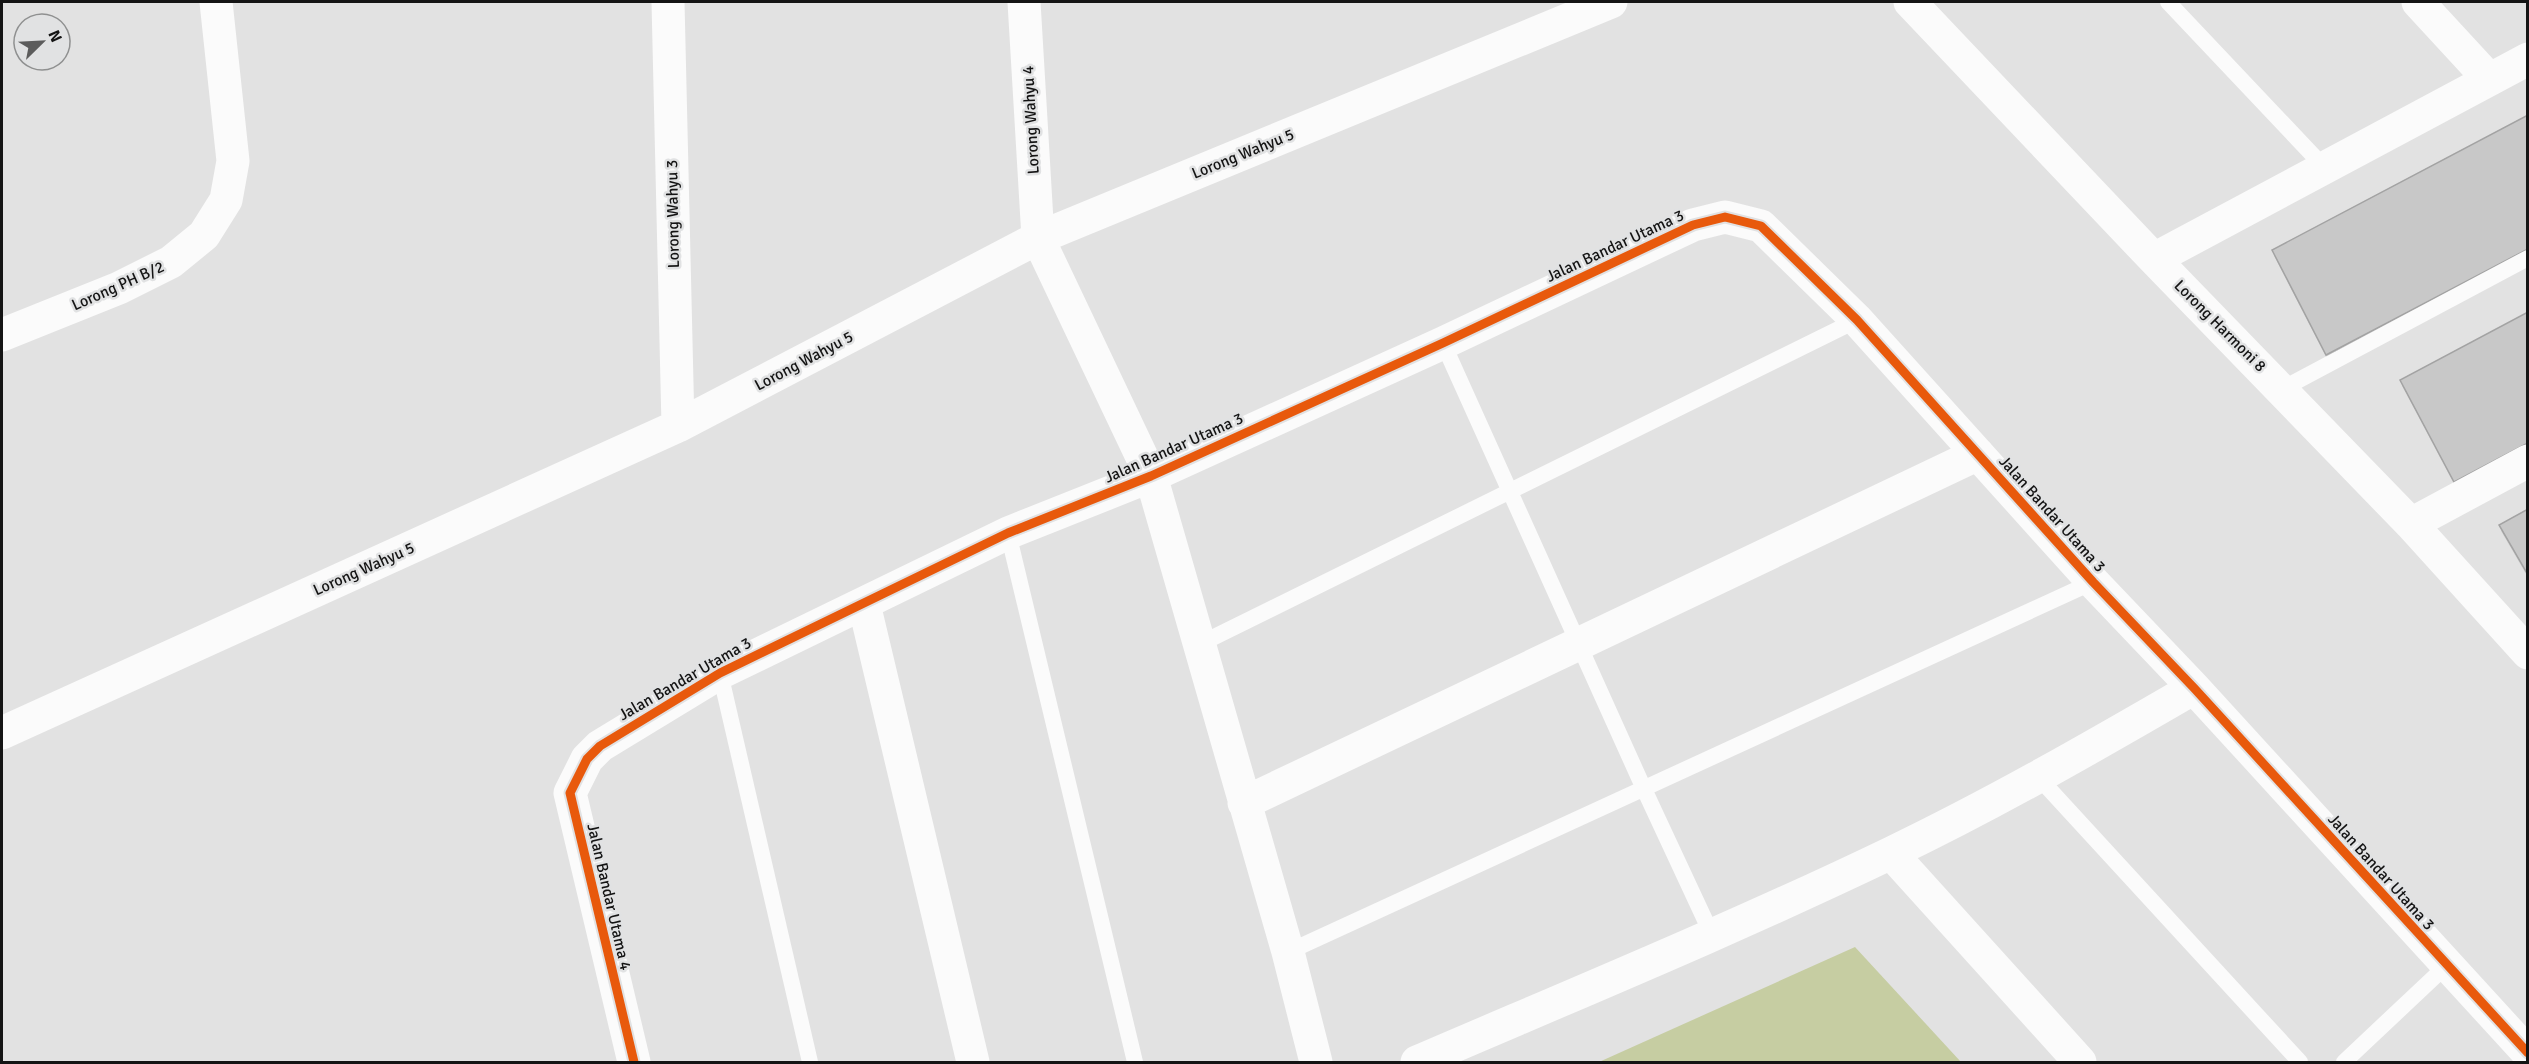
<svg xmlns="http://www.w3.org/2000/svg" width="2529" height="1064" font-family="Signika,sans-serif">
  <defs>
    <filter id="shadow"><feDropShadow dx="3.5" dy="6" stdDeviation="0" flood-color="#0004"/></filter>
  </defs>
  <rect width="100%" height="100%" fill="#e2e2e2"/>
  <path fill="#c6cda2" d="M1855 947 1961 1062H1599Z"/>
  <path fill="#c8c8c8" stroke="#a3a3a3" stroke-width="1.5" filter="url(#shadow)" d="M2528 115V249L2326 355 2272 250Z
    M2528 312V443L2454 482 2400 380Z
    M2528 509V575L2499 525Z"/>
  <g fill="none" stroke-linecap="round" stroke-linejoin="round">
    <path stroke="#fbfbfb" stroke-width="16" d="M2168 2 2325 168
      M1443 343 1644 789 1712 935
      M2282 389 2528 258
      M1008 533 1135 1062
      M1200 644 1857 320
      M720 673 810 1062
      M2039 778 2300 1062
      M1288 952 2093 582
      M2344 1062 2446 966"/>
    <path stroke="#fbfbfb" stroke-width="33" d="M668 2 678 426
      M1024 2 1038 238 1151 476 1288 952 1316 1062
      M1910 2 2154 259 2411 524 2528 653
      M2418 2 2489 79
      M2154 259 2528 59
      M2 335 119 288 171 262 204 235 226 200 233 161 216 2
      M2411 524 2528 461
      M864 604 973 1062
      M2 733 678 426 1038 238 1611 2
      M1244 803 1978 454
      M1891 853 2080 1062
      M634 1062 570 793 587 759 600 746 720 673 1008 533 1151 476 1443 343 1693 225 1725 217 1761 226 1857 320 2093 582 2194 688 2528 1053
      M1417 1062C1575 994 1735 928 1891 853 1995 803 2094 746 2194 688"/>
    <defs>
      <path id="cycleway" d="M634 1062 570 793 587 759 600 746 720 673 1008 533 1151 476 1443 343 1693 225 1725 217 1761 226 1857 320 2093 582 2194 688 2528 1053"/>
    </defs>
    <use href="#cycleway" stroke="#e1e2e3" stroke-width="13"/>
    <use href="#cycleway" stroke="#e8590c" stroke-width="9"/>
  </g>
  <g text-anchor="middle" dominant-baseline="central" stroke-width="5" stroke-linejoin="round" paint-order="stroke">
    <g font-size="16" fill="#141414" stroke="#e1e2e3">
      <text transform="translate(1031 120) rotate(-93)">Lorong Wahyu 4</text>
      <text transform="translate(1243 154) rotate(-22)">Lorong Wahyu 5</text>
      <text transform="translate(673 214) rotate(-91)">Lorong Wahyu 3</text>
      <text transform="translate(1615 246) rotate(-25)">Jalan Bandar Utama 3</text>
      <text transform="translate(118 286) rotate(-24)">Lorong PH B/2</text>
      <text transform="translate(2220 326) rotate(45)">Lorong Harmoni 8</text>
      <text transform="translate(804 361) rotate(-28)">Lorong Wahyu 5</text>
      <text transform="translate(1174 448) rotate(-24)">Jalan Bandar Utama 3</text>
      <text transform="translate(2052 514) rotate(48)">Jalan Bandar Utama 3</text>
      <text transform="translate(364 569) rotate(-24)">Lorong Wahyu 5</text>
      <text transform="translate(685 679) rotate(-30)">Jalan Bandar Utama 3</text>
      <text transform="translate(2381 872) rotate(48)">Jalan Bandar Utama 3</text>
      <text transform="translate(609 897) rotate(77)">Jalan Bandar Utama 4</text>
    </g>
  </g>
  <rect width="2529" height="1064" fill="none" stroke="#141414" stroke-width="6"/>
  <g transform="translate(42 42) rotate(66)"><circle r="28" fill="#e1e2e3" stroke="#8f9090" stroke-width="1.5"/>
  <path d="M0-4.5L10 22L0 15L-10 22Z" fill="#5c5c5c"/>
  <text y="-9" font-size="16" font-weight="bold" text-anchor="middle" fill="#141414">N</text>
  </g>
</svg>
